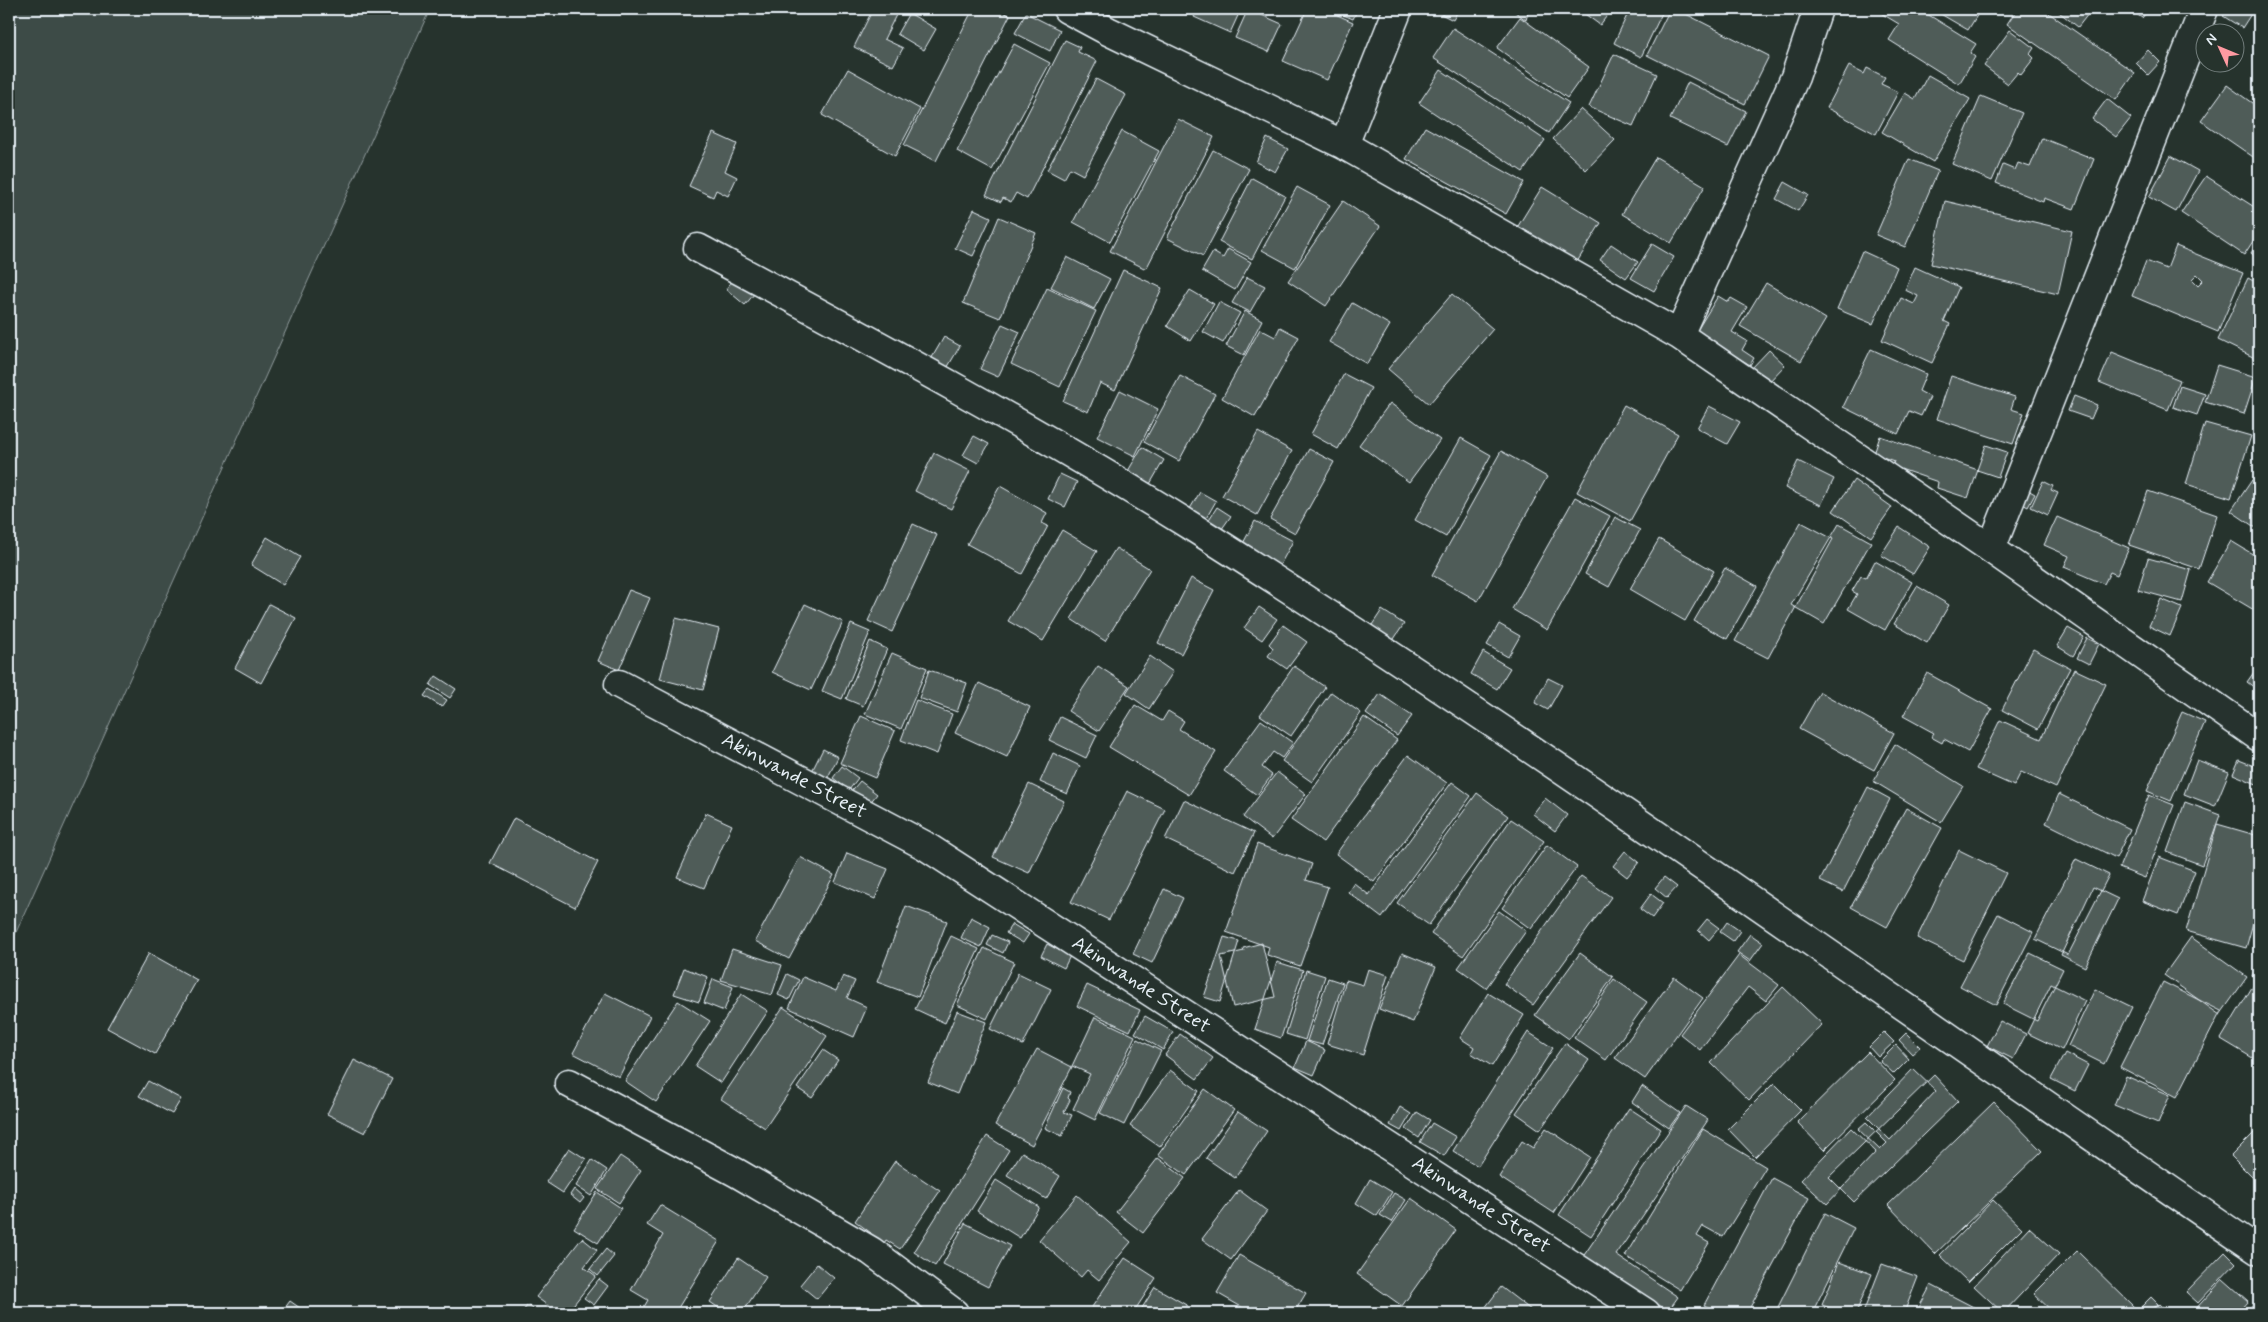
<svg xmlns="http://www.w3.org/2000/svg" width="2268" height="1322" font-family="Mynerve,sans-serif">
  <rect width="100%" height="100%" fill="#26332d"/>
  <filter id="ink" filterUnits="userSpaceOnUse"><feTurbulence type="fractalNoise" baseFrequency=".02" numOctaves="2"/><feDisplacementMap in="SourceGraphic" scale="10" xChannelSelector="R" yChannelSelector="G"/><feConvolveMatrix kernelMatrix="1 2 1 2 8 2 1 2 1" color-interpolation-filters="sRGB"/></filter>
  <g filter="url(#ink)">
    <path fill="#3e4b47" stroke="#939ea0" d="M9 9H430L9 948Z"/>
    <path fill="#505c59" stroke="#e8f1f8" fill-rule="evenodd" d="M873 9H890L897 13 884 39 903 48 893 66 854 47Z
      M973 9H996L1010 15 936 161 904 145Z
      M1197 9H1241L1230 33 1194 17Z
      M1248 9 1282 24 1269 52 1235 38Z
      M1307 9H1324L1353 22 1327 80 1283 61Z
      M1329 9H1358L1353 19Z
      M1431 9H1459L1453 20Z
      M1511 9H1529L1526 20Z
      M1578 9H1612L1600 25Z
      M1630 9H1664L1641 57 1614 43Z
      M1670 9H1676L1769 56 1745 104 1647 55Z
      M1874 9H1919L1976 44 1970 53 1975 57 1959 84 1889 40 1899 24Z
      M1932 9H1981L1968 30Z
      M2017 9H2043L2135 73 2116 100 2007 24Z
      M2055 9H2092L2078 27Z
      M2129 9H2149L2142 18Z
      M2228 9H2243L2251 14 2242 28 2223 16Z
      M909 13 936 29 924 50 897 34Z
      M1026 13 1060 30 1050 51 1015 33Z
      M1520 17 1589 67 1567 98 1497 48Z
      M1453 28 1569 103 1549 133 1433 58Z
      M2010 30 2034 48 2030 54 2034 58 2021 75 2018 72 2008 84 1984 66Z
      M1065 40 1080 47 1078 52 1097 61 1027 199 1016 193 1011 202 1003 198 1001 202 986 195Z
      M1014 44 1050 63 992 170 957 151Z
      M2148 50 2160 62 2148 75 2136 63Z
      M1614 54 1657 74 1633 126 1589 107Z
      M1849 66 1864 74 1867 68 1885 77 1881 84 1898 92 1876 134 1827 108Z
      M848 69 920 109 895 156 822 115Z
      M1441 70 1545 140 1523 172 1419 103Z
      M1928 75 1970 99 1933 162 1882 132 1905 93 1915 99Z
      M1096 79 1126 95 1083 175 1070 168 1064 179 1047 170Z
      M1688 82 1746 111 1728 147 1670 119Z
      M2227 85 2259 108V161L2201 121Z
      M1981 96 2022 113 1992 181 1952 164Z
      M2107 99 2131 118 2116 137 2092 119Z
      M1581 109 1615 140 1586 170 1553 139Z
      M1178 119 1214 137 1146 269 1110 251Z
      M1425 127 1524 182 1506 214 1406 159Z
      M1122 131 1159 151 1110 242 1073 222Z
      M713 133 737 144 725 171 737 177 728 196 716 190 713 197 689 186Z
      M1267 138 1288 149 1275 172 1256 162Z
      M2042 138 2094 159 2074 209 2044 198 2043 202 1996 183 2003 165 2015 170 2018 163 2030 167Z
      M1213 150 1249 169 1203 256 1167 238Z
      M2171 156 2198 171 2176 212 2149 197Z
      M1656 157 1705 186 1671 243 1622 214Z
      M1909 159 1938 171 1905 247 1876 235Z
      M2206 176 2259 210V232L2244 255 2181 213Z
      M1252 178 1285 196 1252 259 1219 242Z
      M1785 182 1808 195 1798 211 1776 199Z
      M1297 187 1330 205 1295 268 1262 250Z
      M1542 187 1601 223 1577 262 1518 226Z
      M1343 201 1380 226 1326 306 1288 281Z
      M1945 201 2072 231 2058 294 1931 264Z
      M974 209 991 217 973 256 955 248Z
      M999 217 1036 233 1000 318 963 303Z
      M2259 241V259L2251 253Z
      M1611 244 1638 262 1626 278 1600 260Z
      M1652 244 1674 257 1654 291 1631 278Z
      M2176 246 2243 273 2218 332 2132 296 2146 261 2167 269ZM2197 274 2203 280 2198 285 2192 279Z
      M1228 249 1251 262 1235 290 1202 271 1213 252 1223 258Z
      M1862 251 1897 267 1873 324 1837 309Z
      M1067 257 1110 279 1094 309 1051 287Z
      M1915 267 1959 287 1944 321 1950 324 1932 363 1882 340 1901 298 1914 304 1918 296 1905 290Z
      M1123 270 1162 288 1115 390 1100 383 1088 412 1063 401Z
      M735 277 755 293 745 305 726 289Z
      M1247 277 1265 286 1250 312 1232 303Z
      M2248 278 2259 284V360L2218 340Z
      M1766 283 1826 319 1801 361 1740 326Z
      M1047 288 1096 311 1060 387 1011 364Z
      M1190 290 1214 304 1191 341 1167 326Z
      M1452 294 1493 329 1429 404 1388 369Z
      M1718 296 1728 302 1731 298 1747 307 1732 332 1747 341 1742 350 1754 358 1750 365 1696 332Z
      M1219 302 1240 313 1223 343 1203 332Z
      M1352 303 1390 325 1367 364 1329 342Z
      M1245 311 1262 320 1244 355 1226 346Z
      M1002 324 1020 332 998 377 980 369Z
      M1280 327 1299 337 1255 417 1222 398 1260 329 1275 337Z
      M944 337 960 346 946 370 930 361Z
      M1871 349 1926 374 1919 391 1930 397 1921 416 1909 411 1898 434 1843 407Z
      M1769 350 1785 365 1766 385 1750 370Z
      M2112 352 2180 380 2168 410 2099 382Z
      M2217 365 2256 377 2244 414 2205 402Z
      M1344 374 1371 388 1338 449 1311 434Z
      M1180 376 1215 394 1179 461 1144 442Z
      M1951 376 2015 397 2011 409 2024 413 2013 444 1937 419Z
      M2180 386 2205 394 2197 415 2173 407Z
      M1120 390 1158 409 1135 456 1097 437Z
      M2074 396 2097 405 2091 419 2068 411Z
      M1390 403 1440 440 1409 482 1359 445Z
      M1624 405 1678 434 1630 521 1577 492Z
      M1709 406 1740 422 1727 444 1697 428Z
      M2205 423 2251 436 2231 498 2186 484Z
      M1258 432 1292 451 1257 515 1222 496Z
      M974 436 989 444 978 463 963 455Z
      M1880 436 1978 470 1968 498 1937 488 1938 482 1892 466 1894 461 1874 454Z
      M1461 438 1491 455 1446 537 1415 520Z
      M1986 445 2007 452 1998 477 1977 470Z
      M1142 447 1164 460 1150 484 1128 471Z
      M1309 449 1334 462 1295 533 1270 519Z
      M1501 451 1547 477 1478 601 1432 575Z
      M934 453 970 471 951 509 915 491Z
      M1798 461 1834 479 1821 505 1785 488Z
      M1060 474 1077 482 1065 507 1048 499Z
      M1854 480 1892 507 1871 537 1833 511Z
      M2252 480 2259 485V530L2231 511Z
      M2043 481 2053 486 2051 490 2058 493 2048 515 2031 507Z
      M1000 486 1047 513 1042 523 1048 526 1022 574 967 544Z
      M2026 489 2035 494 2028 507 2019 502Z
      M2148 491 2217 515 2199 569 2129 545Z
      M1200 492 1216 501 1204 522 1188 512Z
      M1575 497 1610 516 1547 630 1512 609Z
      M1217 507 1231 516 1219 533 1206 524Z
      M1615 517 1640 530 1609 587 1585 574Z
      M2057 517 2129 548 2117 575 2110 572 2104 584 2064 567 2069 556 2044 545Z
      M1255 521 1293 541 1279 567 1241 547Z
      M1801 522 1833 539 1768 658 1735 641Z
      M913 524 937 535 892 632 868 621Z
      M1839 524 1871 542 1824 624 1791 605Z
      M1899 527 1930 547 1913 574 1881 555Z
      M1062 530 1097 551 1043 641 1008 621Z
      M267 537 300 557 283 585 251 565Z
      M1659 539 1714 571 1685 621 1630 589Z
      M2231 541 2259 558V613L2207 582Z
      M1116 548 1150 569 1105 641 1071 619Z
      M2148 558 2191 570 2182 602 2138 590Z
      M1875 561 1912 582 1885 630 1848 609 1857 594 1852 591 1861 576 1866 578Z
      M1725 568 1757 586 1727 639 1694 621Z
      M1191 578 1214 590 1181 654 1158 643Z
      M1917 586 1949 605 1927 643 1894 624Z
      M629 590 650 598 619 670 598 661Z
      M2161 599 2182 608 2170 636 2149 626Z
      M269 604 296 618 261 683 235 668Z
      M805 604 843 622 811 690 772 672Z
      M1259 607 1277 619 1262 640 1244 628Z
      M1382 610 1404 624 1388 648 1366 634Z
      M676 618 719 629 703 690 660 679Z
      M851 624 870 632 842 699 822 691Z
      M1499 624 1520 636 1508 657 1487 645Z
      M1283 625 1307 642 1287 669 1268 656 1273 648 1269 644Z
      M2068 628 2084 637 2073 656 2057 646Z
      M2087 638 2099 644 2089 664 2077 658Z
      M870 641 887 649 863 706 846 699Z
      M2033 649 2070 668 2038 729 2002 710Z
      M1483 652 1510 668 1497 689 1471 674Z
      M892 653 927 668 901 729 865 714Z
      M1150 656 1173 672 1149 709 1126 693Z
      M2259 665V691L2247 682Z
      M1098 666 1129 686 1099 731 1068 711Z
      M1294 666 1325 687 1291 736 1260 715Z
      M2074 669 2106 684 2056 788 2021 772 2014 786 1976 769 2000 720 2041 739Z
      M929 670 967 683 957 712 919 698Z
      M1927 673 1992 709 1968 752 1944 739 1942 743 1931 737 1934 733 1903 716Z
      M436 676 456 689 450 698 430 685Z
      M1548 678 1562 685 1548 710 1535 703Z
      M979 683 1030 707 1007 757 955 733Z
      M429 689 447 700 442 707 424 696Z
      M1331 692 1361 713 1312 782 1282 761Z
      M1820 692 1894 733 1874 770 1799 729Z
      M1380 694 1412 716 1397 736 1366 714Z
      M916 700 952 714 937 754 901 740Z
      M1135 705 1162 721 1168 711 1184 721 1179 729 1216 752 1189 795 1109 747Z
      M2182 712 2205 722 2171 801 2147 791Z
      M861 716 895 731 875 778 840 763Z
      M1060 717 1097 735 1086 758 1049 740Z
      M1364 717 1397 740 1323 842 1291 820Z
      M1261 720 1293 743 1282 758 1273 752 1262 767 1272 775 1257 795 1224 771Z
      M1895 744 1963 786 1941 822 1873 781Z
      M823 749 838 757 824 785 809 777Z
      M1053 753 1080 766 1067 794 1040 782Z
      M1408 755 1447 783 1374 882 1336 854Z
      M2197 760 2229 772 2215 806 2184 794Z
      M2239 760 2259 768V785L2233 774Z
      M842 766 858 778 849 790 833 778Z
      M1277 772 1306 794 1272 839 1243 817Z
      M860 781 877 794 865 809 848 795Z
      M1452 782 1471 796 1382 918 1348 892 1354 883 1369 895Z
      M1029 784 1064 801 1029 873 993 857Z
      M1868 787 1890 799 1843 892 1820 881Z
      M1127 791 1165 809 1109 920 1071 902Z
      M1477 793 1508 816 1429 925 1397 903Z
      M2059 794 2130 829 2116 858 2046 823Z
      M2149 795 2174 805 2145 878 2119 868Z
      M1545 798 1567 815 1555 831 1533 814Z
      M1184 800 1254 833 1235 872 1165 839Z
      M2185 802 2220 815 2202 865 2167 852Z
      M1906 808 1942 828 1887 927 1851 907Z
      M706 813 732 825 704 888 677 877Z
      M514 818 598 862 575 907 490 863Z
      M1511 819 1544 841 1463 956 1431 934Z
      M2217 824 2259 836V902L2246 948 2186 931Z
      M1257 844 1312 864 1306 880 1328 887 1300 966 1267 955 1269 947 1226 932Z
      M1547 845 1577 867 1531 929 1502 908Z
      M1959 850 2006 873 1963 960 1917 938Z
      M1625 851 1639 862 1627 877 1613 866Z
      M847 853 888 869 875 899 835 882Z
      M800 857 834 875 789 959 755 941Z
      M2159 857 2195 871 2178 915 2142 901Z
      M2076 859 2109 875 2068 955 2035 939Z
      M1581 876 1611 897 1533 1005 1504 984Z
      M1664 877 1677 887 1667 898 1655 888Z
      M2093 887 2118 899 2085 967 2061 955Z
      M1164 889 1183 898 1152 963 1133 954Z
      M1651 894 1663 903 1652 918 1640 909Z
      M906 906 947 921 918 997 877 982Z
      M1499 911 1526 931 1486 988 1458 968Z
      M1998 914 2033 932 1996 1005 1960 986Z
      M971 917 990 927 981 947 961 938Z
      M1707 919 1719 928 1709 940 1698 930Z
      M1727 922 1740 931 1733 941 1720 932Z
      M1012 924 1029 934 1023 943 1006 933Z
      M1750 934 1763 943 1750 961 1737 952Z
      M992 935 1008 942 1003 953 987 945Z
      M951 936 979 949 945 1023 915 1009Z
      M1224 937 1239 941 1220 1002 1204 997Z
      M2191 937 2247 977 2220 1015 2164 975Z
      M1262 943 1275 997 1233 1007 1221 956 1244 951 1243 948Z
      M1047 944 1070 956 1064 968 1041 956Z
      M984 948 1014 962 987 1019 957 1005Z
      M732 949 782 965 772 995 721 980Z
      M149 953 197 980 155 1054 107 1028Z
      M1402 953 1436 967 1413 1022 1379 1009Z
      M1580 953 1613 977 1569 1039 1535 1015Z
      M2030 953 2063 969 2037 1021 2003 1004Z
      M1739 955 1779 985 1766 1001 1748 987 1700 1050 1680 1034Z
      M1277 962 1303 970 1281 1038 1255 1029Z
      M2259 963V980L2252 976Z
      M684 968 708 977 699 1002 674 994Z
      M1368 969 1388 975 1363 1055 1327 1044 1346 980 1363 985Z
      M1306 970 1325 976 1305 1040 1286 1034Z
      M1018 973 1051 989 1023 1045 990 1029Z
      M787 974 799 980 789 1000 778 995Z
      M843 976 855 981 847 998 867 1007 854 1037 789 1008 803 977 836 991Z
      M1674 977 1703 998 1645 1079 1615 1058Z
      M1328 978 1343 983 1322 1045 1307 1041Z
      M713 979 733 987 724 1011 704 1003Z
      M1614 979 1647 1002 1606 1060 1574 1038Z
      M2163 982 2221 1011 2177 1097 2120 1067Z
      M2051 984 2085 1001 2062 1050 2027 1033Z
      M2254 984 2259 987V1054L2256 1060 2221 1039Z
      M1087 985 1140 1010 1130 1031 1077 1006Z
      M1783 987 1822 1024 1749 1100 1711 1063Z
      M2095 989 2132 1007 2104 1064 2068 1046Z
      M605 993 650 1016 619 1077 573 1053Z
      M1488 993 1524 1015 1492 1066 1471 1053 1474 1047 1460 1038Z
      M741 994 768 1011 721 1083 695 1066Z
      M678 1001 710 1021 656 1102 625 1081Z
      M783 1007 827 1036 765 1128 721 1099Z
      M957 1011 986 1022 957 1094 928 1082Z
      M1145 1016 1173 1032 1163 1050 1135 1033Z
      M1095 1017 1135 1036 1095 1120 1073 1109 1090 1074 1072 1066Z
      M2000 1021 2026 1034 2013 1059 1987 1046Z
      M1528 1032 1553 1048 1478 1166 1453 1151Z
      M1884 1032 1894 1042 1878 1057 1869 1047Z
      M1906 1033 1920 1047 1912 1054 1899 1040Z
      M1180 1034 1213 1058 1197 1079 1165 1055Z
      M1137 1039 1161 1051 1124 1125 1100 1113Z
      M1306 1041 1325 1050 1314 1075 1295 1067Z
      M1565 1043 1589 1060 1540 1130 1516 1113Z
      M1896 1045 1909 1059 1894 1074 1880 1061Z
      M1037 1049 1072 1067 1032 1145 995 1125Z
      M823 1050 838 1060 812 1098 797 1088Z
      M1868 1052 1895 1080 1824 1150 1797 1122Z
      M2065 1053 2088 1065 2075 1091 2051 1079Z
      M354 1060 392 1079 365 1133 327 1114Z
      M1913 1069 1936 1091 1890 1140 1867 1117Z
      M1170 1070 1199 1091 1160 1147 1130 1126Z
      M1934 1075 1958 1101 1854 1202 1829 1177Z
      M2126 1076 2170 1095 2158 1123 2114 1105Z
      M148 1081 181 1099 172 1114 139 1096Z
      M1774 1083 1801 1110 1755 1157 1728 1129Z
      M1642 1086 1680 1113 1669 1128 1632 1102Z
      M1063 1088 1070 1092 1068 1098 1070 1100 1064 1112 1072 1115 1062 1136 1045 1128Z
      M1205 1089 1234 1110 1186 1175 1158 1155Z
      M1994 1102 2042 1151 1935 1254 1888 1205Z
      M1686 1106 1708 1120 1616 1255 1678 1297 1668 1311 1607 1270 1603 1276 1580 1261Z
      M1400 1107 1411 1114 1401 1131 1390 1125Z
      M1629 1108 1661 1129 1591 1236 1559 1215Z
      M1238 1112 1267 1131 1235 1178 1206 1158Z
      M1417 1112 1430 1120 1419 1138 1406 1129Z
      M1866 1122 1887 1143 1880 1150 1858 1129Z
      M1432 1123 1456 1137 1444 1156 1420 1142Z
      M1546 1128 1590 1157 1554 1213 1499 1177 1522 1141 1533 1148Z
      M1851 1128 1876 1152 1827 1204 1801 1180Z
      M2259 1128V1181L2258 1183 2231 1156Z
      M1703 1129 1766 1167 1723 1237 1703 1226 1697 1236 1709 1243 1680 1290 1625 1256Z
      M987 1136 1009 1150 935 1266 914 1252Z
      M569 1148 586 1159 563 1193 546 1182Z
      M1022 1152 1060 1176 1046 1199 1007 1175Z
      M620 1156 641 1170 619 1203 597 1189Z
      M1158 1158 1185 1178 1143 1233 1116 1212Z
      M592 1160 607 1170 591 1196 576 1186Z
      M895 1161 940 1191 900 1249 886 1240 881 1248 867 1239 871 1233 855 1221Z
      M1772 1178 1809 1198 1747 1313H1719L1704 1305Z
      M1370 1179 1392 1192 1377 1216 1356 1203Z
      M996 1180 1039 1207 1020 1238 977 1211Z
      M574 1189 584 1198 580 1203 570 1195Z
      M1239 1190 1267 1211 1231 1260 1202 1239Z
      M597 1192 621 1208 598 1243 574 1228Z
      M1394 1193 1406 1200 1392 1222 1380 1215Z
      M1077 1195 1131 1242 1099 1280 1087 1270 1081 1277 1039 1240Z
      M1411 1198 1456 1230 1402 1306 1357 1274Z
      M1993 1200 2022 1228 1968 1282 1940 1255Z
      M660 1205 719 1241 675 1313H642L641 1312 648 1300 631 1290 663 1235 647 1225Z
      M1825 1213 1854 1228 1812 1313H1775Z
      M965 1223 1010 1246 988 1287 943 1264Z
      M2029 1227 2059 1254 2003 1313 1974 1286Z
      M582 1238 597 1250 584 1267 596 1276 567 1313H558L536 1297Z
      M606 1249 614 1256 598 1276 590 1269Z
      M2077 1251 2135 1308 2130 1313H2054L2034 1294Z
      M2225 1252 2236 1263 2198 1303 2186 1292Z
      M1239 1255 1306 1293 1294 1313H1252L1217 1293Z
      M738 1258 766 1277 742 1313H726L710 1302Z
      M1125 1258 1156 1278 1133 1313H1088Z
      M1839 1262 1872 1274 1856 1313H1844L1822 1305Z
      M817 1264 834 1278 817 1299 800 1285Z
      M1882 1264 1918 1277 1904 1313H1863Z
      M599 1279 608 1286 594 1305 584 1298Z
      M2223 1279 2248 1301 2237 1313H2192Z
      M1931 1285 1985 1313H1916Z
      M1155 1287 1188 1306 1184 1313H1139Z
      M1501 1287 1531 1310 1528 1313H1481Z
      M2151 1297 2158 1304 2148 1313H2135Z
      M2259 1298V1313H2245Z
      M290 1301 307 1313H281Z
      M2159 1304 2168 1313H2151Z
      M528 1305 538 1313H521Z"/>
    <g fill="none" stroke-linecap="round" stroke-linejoin="round">
      <defs>
        <path id="street" d="M1067 9 1108 31 1344 145
          M1398 9 1344 145 1679 335 1991 549 2259 737
          M698 248C866 338 1033 427 1194 528 1557 757 1904 1010 2259 1251
          M1679 335 1795 77 1818 9
          M1991 549 2204 9
          M619 684 924 845 1646 1313
          M569 1083 737 1173 871 1251 954 1313"/>
      </defs>
      <use href="#street" stroke="#e8f1f8" stroke-width="31"/>
      <use href="#street" stroke="#26332d" stroke-width="28"/>
    </g>
  </g>
  <g text-anchor="middle" dominant-baseline="central" stroke-width="4" stroke-linejoin="round" paint-order="stroke">
    <g font-size="20" fill="#e8f1f8" stroke="#26332d">
      <text transform="translate(794 776) rotate(28)">Akinwande Street</text>
      <text transform="translate(1141 985) rotate(33)">Akinwande Street</text>
      <text transform="translate(1481 1205) rotate(33)">Akinwande Street</text>
    </g>
  </g>
  <rect width="2268" height="1322" fill="none" stroke="#26332d" stroke-width="30"/>
  <rect x="15" y="15" width="2238" height="1292" fill="none" stroke="#e8f1f8" stroke-width="2" filter="url(#ink)"/>
  <g transform="translate(2220 48) rotate(314)"><circle r="24" fill="#26332d" stroke="#747f7e"/>
  <path d="M0-4L9 19L0 12L-9 19Z" fill="#ff9aa2"/>
  <text y="-8" font-size="14" font-weight="bold" text-anchor="middle" fill="#e8f1f8">N</text>
  </g>
</svg>
